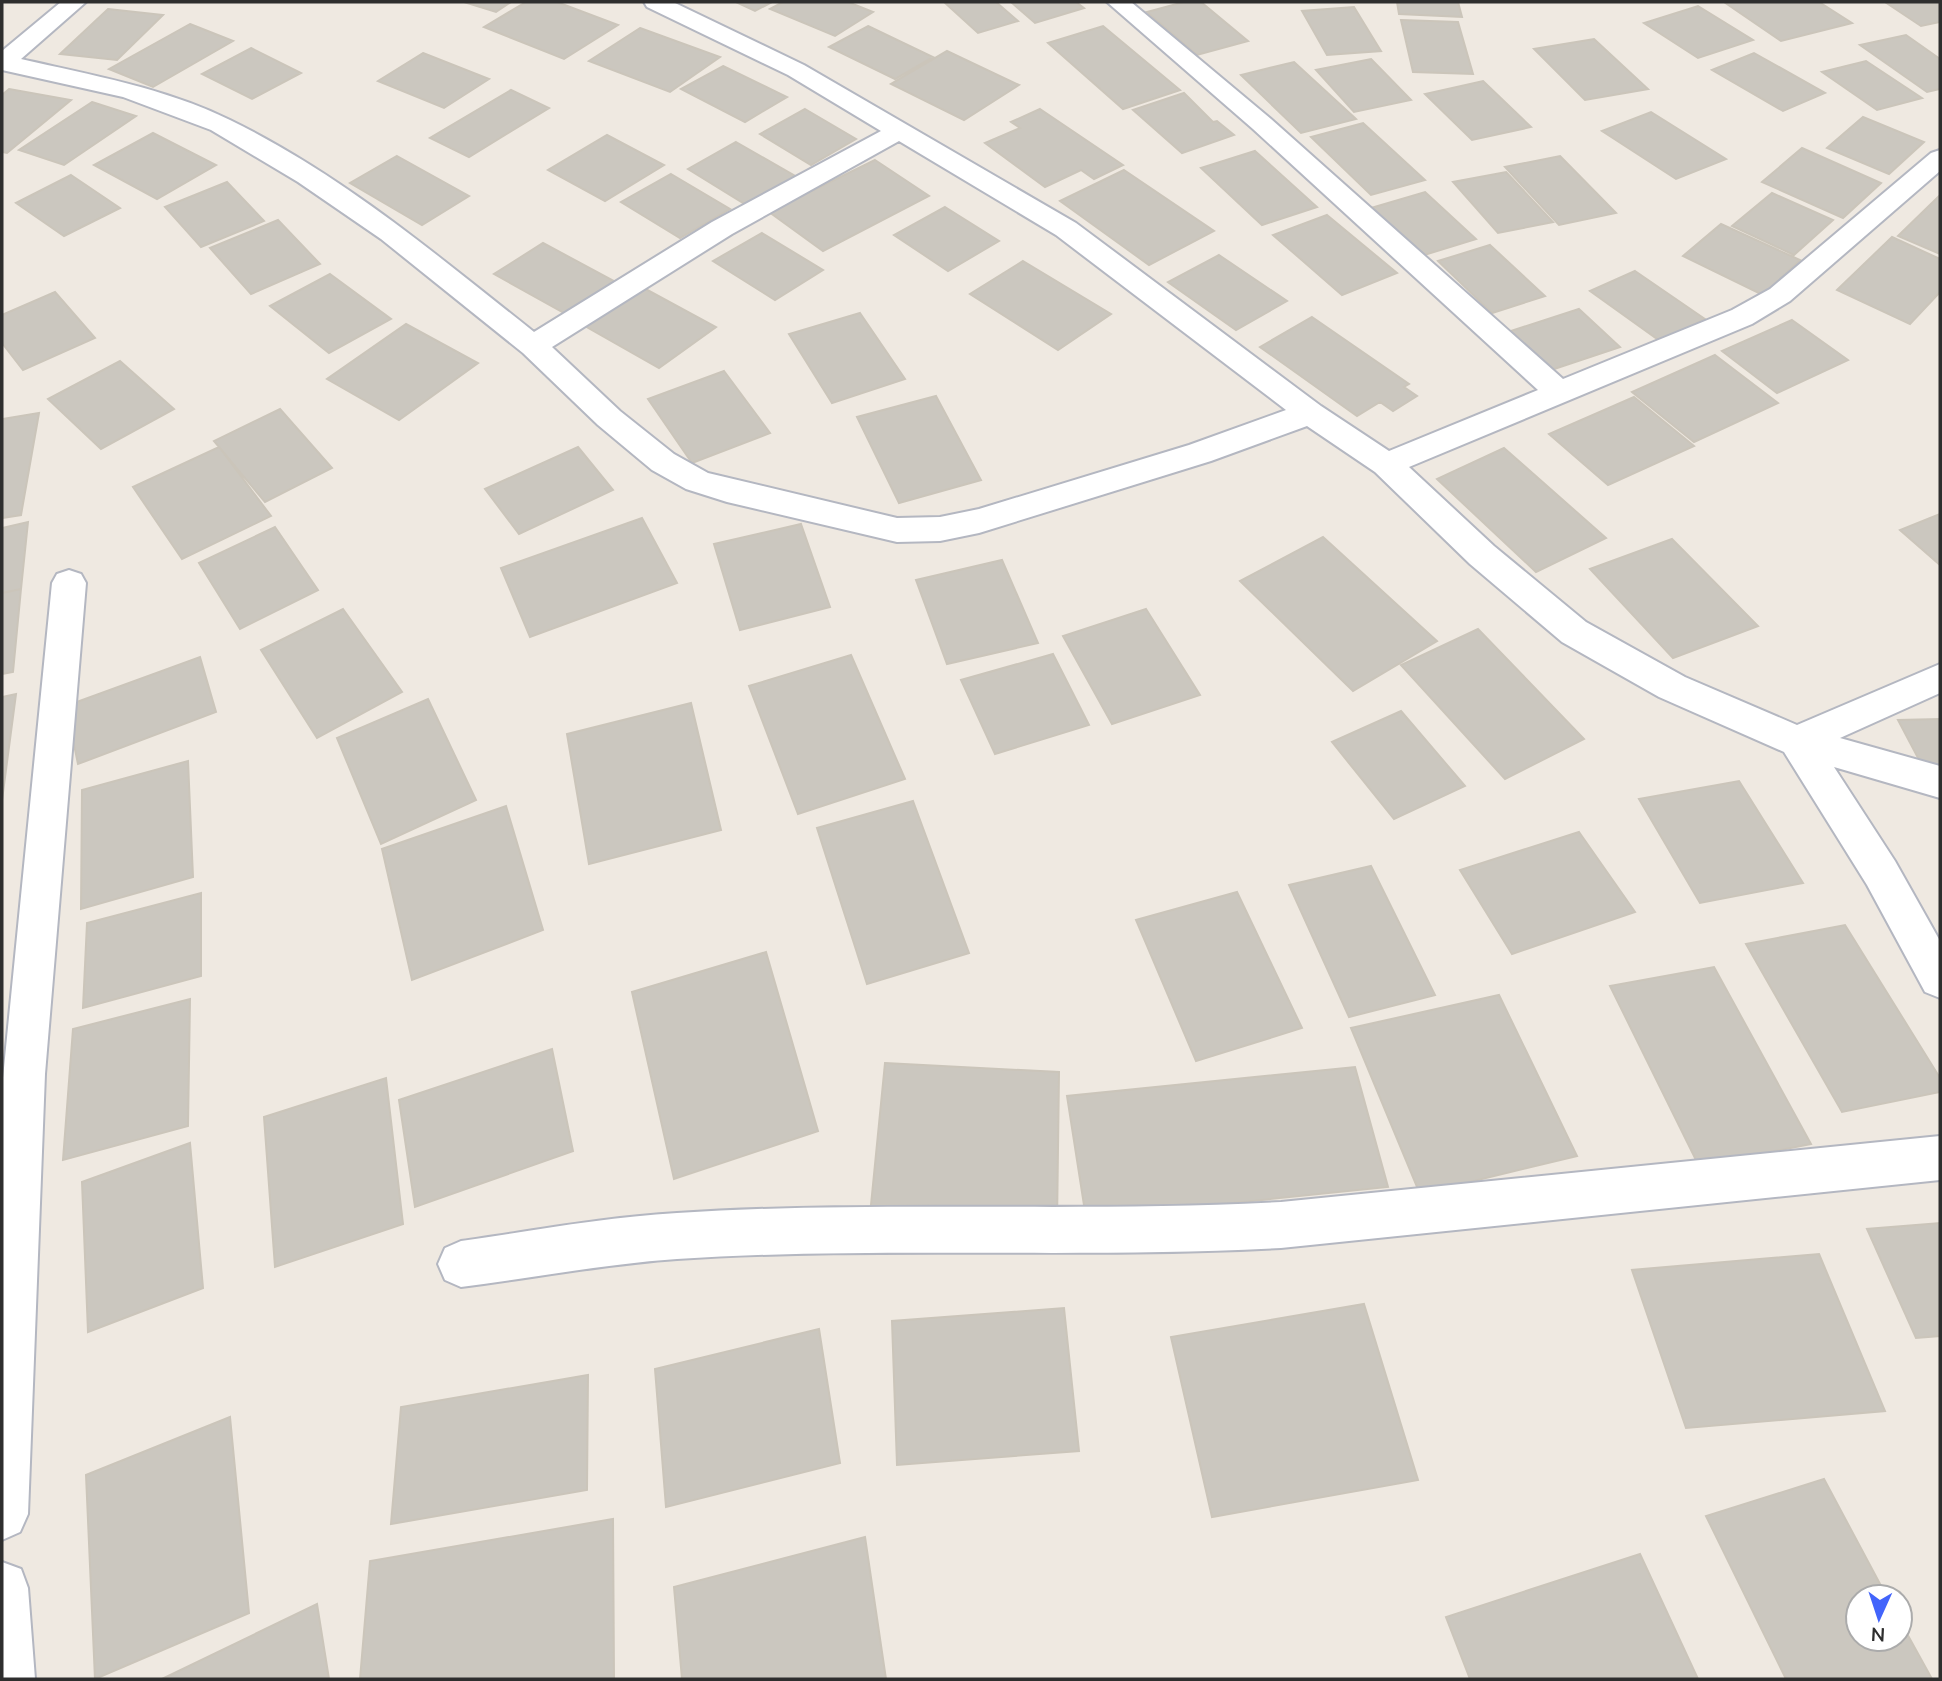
<svg xmlns="http://www.w3.org/2000/svg" width="1942" height="1681" font-family="'Nunito Sans',sans-serif">
  <rect width="100%" height="100%" fill="#efe9e1"/>
  <path fill="#cbc7bf" stroke="#cbc5ba" stroke-width="2" d="M464 2H511L496 12Z
    M526 2H557L618 25 564 59 484 27Z
    M736 2H772L755 11Z
    M783 2H848L873 12 835 36 770 9Z
    M944 2H996L1018 21 978 33Z
    M1011 2H1076L1084 8 1035 23Z
    M1184 2H1201L1248 41 1197 55 1147 12Z
    M1397 2H1458L1462 17 1399 14Z
    M1724 2H1819L1852 23 1781 41Z
    M1885 2H1940V22L1921 26Z
    M1698 6 1753 40 1698 58 1644 23Z
    M1354 7 1381 51 1327 55 1302 11Z
    M108 9 163 15 117 60 60 54Z
    M1401 20 1458 22 1473 74 1413 72Z
    M190 24 233 41 153 87 109 69Z
    M868 26 933 57 895 79 829 47Z
    M1103 26 1180 90 1123 109 1048 43Z
    M640 28 720 57 670 92 589 61Z
    M1906 35 1940 59V89L1927 92 1860 45Z
    M1594 39 1648 89 1585 100 1534 49Z
    M251 48 301 73 252 99 202 74Z
    M947 51 1019 85 964 120 891 84Z
    M423 53 489 79 444 108 378 81Z
    M1754 53 1825 93 1783 111 1712 70Z
    M1371 59 1411 100 1354 112 1316 70Z
    M1866 61 1922 98 1877 110 1822 72Z
    M1294 62 1356 119 1301 133 1241 75Z
    M723 66 787 97 745 122 681 89Z
    M1483 81 1531 127 1472 140 1425 94Z
    M9 89 71 100 7 153 2 152V95Z
    M511 90 549 108 469 157 430 138Z
    M1184 93 1213 122 1217 121 1234 135 1182 153 1133 110Z
    M92 102 136 116 64 165 19 150Z
    M805 109 856 139 811 165 760 134Z
    M1040 109 1123 165 1094 179 1081 170 1045 187 985 143 1020 128 1011 122Z
    M1651 112 1726 159 1676 179 1602 131Z
    M1863 117 1924 142 1889 174 1827 148Z
    M1363 123 1425 180 1371 195 1311 137Z
    M153 133 216 165 157 199 94 165Z
    M607 135 664 165 605 201 548 170Z
    M736 142 797 177 748 206 688 169Z
    M1802 148 1881 183 1843 218 1762 182Z
    M1255 151 1317 207 1262 225 1201 168Z
    M397 156 469 196 422 225 350 183Z
    M1560 156 1616 213 1559 225 1505 167Z
    M875 160 929 196 823 251 769 212Z
    M1124 170 1214 231 1149 265 1060 201Z
    M1506 172 1553 222 1498 233 1453 182Z
    M671 174 730 209 680 238 621 202Z
    M71 175 120 208 64 236 16 203Z
    M227 182 264 221 201 247 165 207Z
    M1425 192 1476 239 1421 256 1371 208Z
    M1772 193 1833 220 1794 255 1732 226Z
    M1940 195V254L1898 236Z
    M945 207 999 241 948 271 894 235Z
    M1327 215 1397 273 1342 295 1273 235Z
    M278 220 320 264 251 294 210 248Z
    M1721 224 1800 260 1763 295 1683 256Z
    M762 233 823 270 775 300 713 261Z
    M1892 237 1940 259V292L1910 324 1837 290Z
    M543 243 614 281 566 314 494 274Z
    M1490 245 1545 296 1492 313 1438 261Z
    M1219 255 1287 301 1236 330 1168 282Z
    M1023 261 1111 314 1058 350 970 294Z
    M1635 271 1705 319 1660 341 1590 291Z
    M330 274 391 319 329 353 270 306Z
    M640 286 716 327 659 368 583 325Z
    M55 292 95 338 23 370 2 343V315Z
    M1579 309 1620 347 1551 370 1511 331Z
    M860 313 905 379 832 403 789 334Z
    M1312 317 1409 384 1404 387 1417 396 1393 411 1380 402 1357 416 1260 347Z
    M1792 320 1848 360 1777 393 1722 351Z
    M406 324 478 363 399 420 327 379Z
    M1715 355 1778 403 1694 442 1632 392Z
    M120 361 174 409 101 449 48 399Z
    M724 371 770 433 692 463 648 399Z
    M936 396 981 480 899 503 857 417Z
    M1634 397 1694 446 1608 485 1549 434Z
    M280 409 332 468 265 502 214 441Z
    M39 413 21 515 2 518V419Z
    M219 447 271 516 182 559 133 487Z
    M578 447 613 490 519 534 485 489Z
    M1504 448 1606 538 1536 572 1437 479Z
    M1940 514V565L1900 530Z
    M642 518 677 583 530 637 501 568Z
    M28 522 21 589 2 593V528Z
    M801 524 830 607 740 630 714 544Z
    M275 527 318 590 240 629 199 563Z
    M1323 537 1437 641 1353 691 1240 581Z
    M1672 539 1758 626 1673 658 1590 569Z
    M1002 560 1038 643 947 664 916 580Z
    M21 589 13 672 2 674V593Z
    M343 609 402 692 317 738 261 650Z
    M1146 609 1200 695 1112 724 1063 636Z
    M1478 629 1584 739 1505 779 1401 665Z
    M1053 654 1089 725 995 754 961 680Z
    M851 655 905 779 798 814 749 686Z
    M200 657 216 712 78 764 66 706Z
    M16 694 2 800V697Z
    M428 699 476 800 381 844 337 738Z
    M691 703 721 830 589 864 567 734Z
    M1401 711 1465 786 1394 819 1332 742Z
    M1940 719V773H1926L1898 720Z
    M188 761 193 877 81 909 82 790Z
    M1739 781 1803 883 1700 903 1639 799Z
    M913 801 969 953 867 984 817 828Z
    M506 806 543 930 412 980 382 849Z
    M1579 832 1635 912 1512 954 1460 870Z
    M1371 866 1435 995 1349 1017 1289 885Z
    M1237 892 1302 1028 1196 1061 1136 920Z
    M201 893V976L83 1008 87 923Z
    M1845 925 1940 1078V1092L1842 1112 1746 944Z
    M766 952 818 1131 674 1179 632 992Z
    M1714 967 1811 1144 1699 1166 1610 986Z
    M1499 995 1577 1156 1420 1194 1351 1028Z
    M190 999 188 1126 63 1160 73 1029Z
    M552 1049 573 1151 415 1207 399 1100Z
    M885 1063 1059 1072 1057 1225 870 1215Z
    M1355 1067 1388 1187 1086 1218 1067 1096Z
    M386 1078 403 1224 275 1267 264 1117Z
    M190 1143 203 1288 88 1332 82 1182Z
    M1940 1223V1336L1916 1338 1867 1229Z
    M1819 1254 1885 1411 1686 1428 1632 1270Z
    M1364 1304 1418 1480 1212 1517 1171 1337Z
    M1064 1308 1079 1451 897 1465 892 1321Z
    M819 1329 840 1463 666 1507 655 1369Z
    M588 1375 587 1490 391 1524 401 1407Z
    M230 1417 249 1613 95 1679 86 1475Z
    M1824 1479 1887 1597H1858V1639H1900V1621L1932 1679H1786L1706 1516Z
    M613 1519 614 1679H360L370 1561Z
    M865 1537 886 1679H682L674 1587Z
    M1640 1554 1698 1679H1470L1446 1617Z
    M317 1604 329 1679H162Z"/>
  <g fill="none" stroke-linecap="round" stroke-linejoin="round">
    <defs>
      <path id="minor" d="M61 2H86L21 59C91 75 165 88 230 120 341 174 438 256 534 332L712 222 881 131 788 75 647 7 644 2H673L804 65 1076 223 1321 406 1389 451 1538 390 1253 129 1107 2H1131L1271 119 1563 379 1732 310 1770 289 1931 153 1940 150V171L1790 301 1752 324 1409 467 1494 546 1586 622 1685 677 1797 725 1940 664V693L1840 738 1940 766V798L1834 767 1895 861 1940 941V998L1925 992 1867 885 1784 752 1659 697 1562 642 1470 564 1375 472 1307 426 1211 461 979 533 940 541 897 542 727 502 686 489 652 470 598 425 523 353 381 239 298 182 211 130 123 97 2 70V51ZM899 141 1056 235 1286 410 1189 445 979 509 940 517 897 518 708 473 674 454 620 411 552 347 732 234Z
        M69 570 81 574 86 583 45 1074 28 1514 20 1532 2 1540V1088L52 583 57 574Z
        M1940 1136V1180L1281 1248C1080 1259 878 1246 677 1259 605 1264 532 1278 461 1287L445 1280 438 1264 445 1248 461 1241C532 1231 605 1217 677 1213 878 1200 1080 1213 1281 1202Z
        M2 1562 21 1569 28 1588 35 1679H2Z"/>
    </defs>
    <use href="#minor" stroke="#b4b7c1" stroke-width="4"/>
    <use href="#minor" fill="#fff" fill-rule="evenodd"/>
  </g>
  <rect width="1942" height="1681" fill="none" stroke="#2e2e2e" stroke-width="7"/>
  <g transform="translate(1879 1618) rotate(183)"><circle r="33" fill="#ffffff" stroke="#ababab" stroke-width="2"/>
  <path d="M0-5L12 26L0 18L-12 26Z" fill="#4264fb"/>
  <text y="-10" font-size="19" font-weight="bold" text-anchor="middle" fill="#2e2e2e">N</text>
  </g>
</svg>
